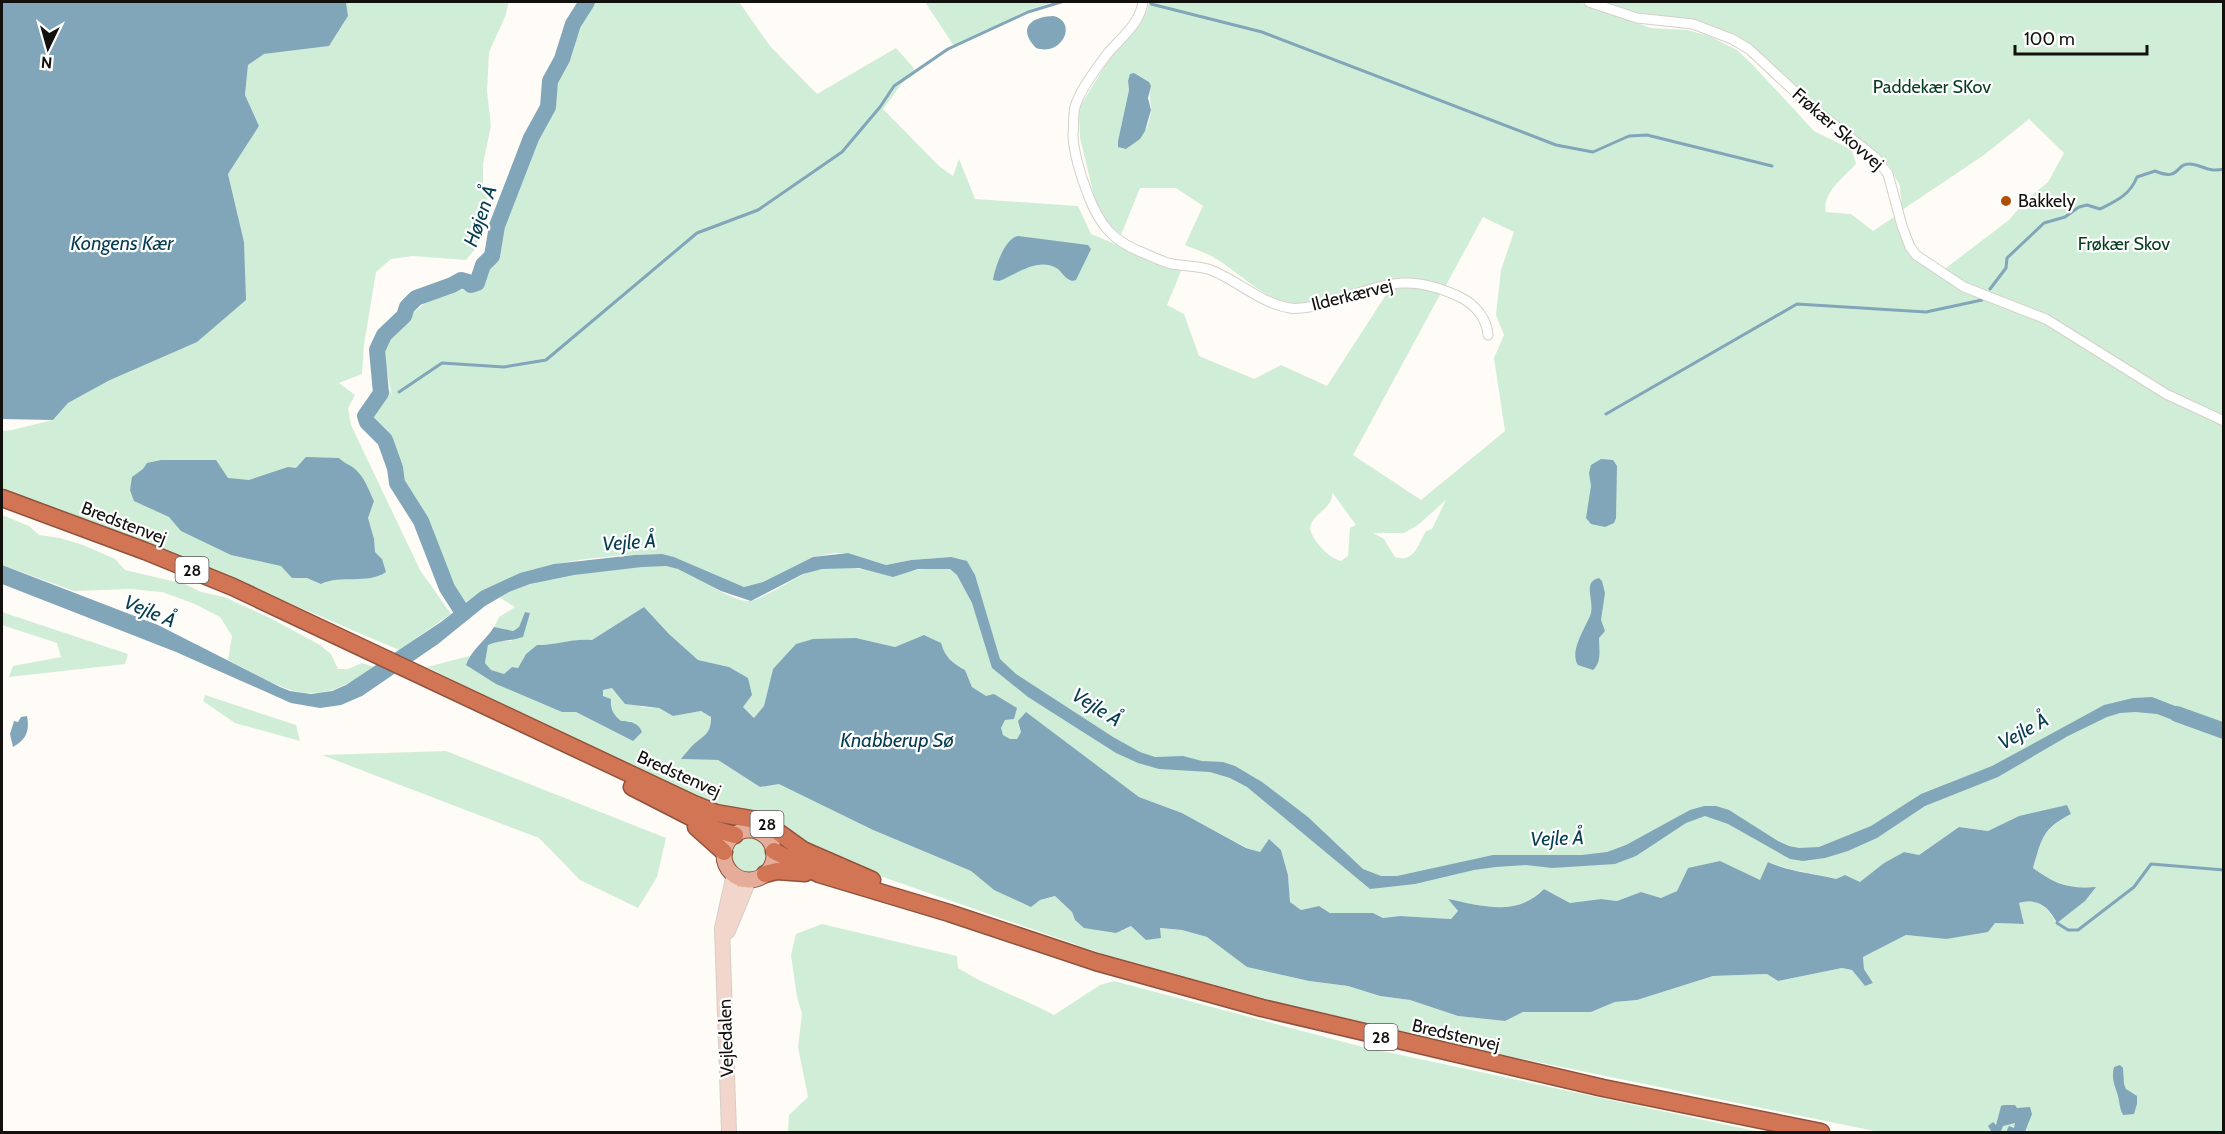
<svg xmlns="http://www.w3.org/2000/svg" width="2225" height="1134" font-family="Cabin,sans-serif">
  <rect width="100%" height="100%" fill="#fffbf6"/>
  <path fill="#d0eed7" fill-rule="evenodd" d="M346 2H509L505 17 489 52 487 91 491 126 483 164V183L488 195 485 215 476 248 466 260 413 256 391 259 376 272 364 345 362 374 339 383 355 395 348 408 351 425 420 570 451 614 399 650 160 548 2 490V431L12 430 53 420 68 403 110 380 244 242 228 174 259 126 245 95 248 65 264 54 329 46 348 16Z
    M587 2H739L770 46 817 94 896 48 913 67 915 74 903 82 883 109 939 166 953 176 959 159 975 199 1078 206 1091 234 1181 271 1167 305 1184 314 1199 356 1254 379 1281 365 1327 386 1389 290 1415 284 1442 291 1353 455 1421 500 1505 431 1494 358 1504 335 1496 315 1501 270 1514 232 1483 217 1445 287C1405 266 1360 291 1320 300 1311 302 1302 304 1293 303 1265 301 1241 274 1218 260 1208 253 1196 250 1185 245L1203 206 1176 188H1140L1121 235 1109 225 1097 208 1080 138 1079 108 1106 64 1147 11 1149 2H1579L1651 28 1687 30 1709 36 1737 50 1752 64 1814 131 1852 150 1856 164C1845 176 1821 194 1826 212L1851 214 1873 231 1894 217C1902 249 1912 256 1938 274L2009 220 2025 201 2048 182 2064 153 2029 119 1984 155 1902 210 1900 186 1889 165 1811 101 1760 53 1738 36 1690 19 1630 12 1597 2H2223V1132H2025L2029 1123 2017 1108 2001 1106 1996 1126H1989L2016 1123 2014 1129H2007L2006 1132H1879L1488 1052 1274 1001 1103 954 880 876 813 846 773 816 716 807 572 741 427 667 469 656 467 665 562 712H576L633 741 631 721H621C613 714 602 701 603 690L612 688 642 707 659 708 673 716 701 711 711 717C711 739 694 742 682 759L718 760 760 787 779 783 873 830 971 871 994 890 1040 900 1055 896 1072 912 1075 920 1126 929 1131 926 1182 930 1207 937 1247 967 1309 981 1348 986 1380 996 1410 1000 1458 1016 1505 1021 1523 1012H1591L1615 1002 1637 1000 1713 976 1767 974 1778 981 1842 968 1852 970 1865 986 1873 983 1864 969 1863 957 1906 935 1946 939 1995 923 2024 924 2019 903C2038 898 2047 906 2056 922L2095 887C2068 889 2054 883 2033 868 2042 838 2042 830 2071 814L2019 816 1988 831 1959 827 1919 855 1904 852 1884 863 1860 883 1845 875 1836 879C1813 873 1791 872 1769 862L1761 880 1688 868 1677 891 1661 898 1641 892 1617 901 1601 899 1570 903 1544 889C1517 917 1483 906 1449 900L1458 911 1451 919 1400 916 1383 918 1373 913H1330L1319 906 1301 910 1290 903 1288 875 1281 850 1270 840 1260 852 1247 848 1182 813 1139 797 1043 725 1021 732 1017 739H1010L1003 735 1000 728 1005 720 986 697 972 687 965 670C952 663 945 657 940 643L924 635 895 647 856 638 777 665 773 669 764 707 754 718 743 707 729 667 698 660 669 634 644 607 592 640C573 638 556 645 537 645L526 654 518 668 512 667 504 674 490 670 485 663 488 645 497 641H511L530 613 525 612 519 627 512 631 494 627 499 617 515 607 499 597C537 577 580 573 622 569 638 567 657 564 672 567 697 573 722 598 747 601 761 602 795 576 812 571 842 562 869 572 898 573 904 573 910 571 916 570 928 568 940 568 952 569L951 557 910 560 886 565 848 553H835L813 557 763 582 744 587 674 557C654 553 634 555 614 556 557 561 506 572 459 607L425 523 403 482 392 443 372 422 376 409 389 389 392 396 387 372 379 362 388 337 401 329 412 314 425 303 462 289 470 291 479 284 483 265 492 256 497 226 508 195 531 138 548 107 550 81 562 59 573 24ZM1128 81 1151 86C1148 97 1151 100 1151 110 1149 133 1140 135 1127 149L1118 141 1129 90ZM1332 492 1356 525 1350 528 1348 556 1341 561C1329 558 1312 541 1310 528 1312 513 1335 508 1332 492ZM1446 500 1432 529 1426 531C1418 544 1414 564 1395 557L1384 539 1373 533H1404L1418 525Z
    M925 2H1053L1028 10 954 46Z
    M2 515 29 526 39 535 60 538 83 545 115 559 125 570 185 584 201 592 224 597 270 618 320 645 331 654 338 669H348L362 663 374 667C313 712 288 691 228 660L232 636 220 617 195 604 162 592 130 589 74 591 2 565Z
    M2 612 128 654 125 664 9 677 13 666 61 657 57 643 2 625Z
    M205 695 296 725 300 741 235 723 203 701Z
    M446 751 666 838 657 877 638 908 580 880 539 838 322 755Z
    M730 855a19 19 0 1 1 38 0a19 19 0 1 1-38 0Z
    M822 924 957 956 958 968C988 987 1022 998 1054 1015L1100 985 1114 981 1359 1046 1760 1132H788L789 1115 808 1097 798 1047 802 1014 797 997 791 955 796 934Z"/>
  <path fill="#81a6b9" d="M2 2H346L348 16 329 46 264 54 248 65 245 95 259 126 228 174 244 242 246 300 197 342 110 380 68 403 53 420 2 419Z
    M1053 16C1078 21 1063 57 1036 48 1017 28 1031 17 1053 16Z
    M1134 73 1149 82 1151 86 1148 98 1151 110 1145 131 1140 139 1126 149 1118 147V141L1129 90 1128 81 1130 74Z
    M1018 236 1088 245 1091 249 1076 280 1072 281C1066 279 1063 274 1058 269 1039 256 1017 274 999 281L993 280C995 267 1005 238 1018 236Z
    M306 457 339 458C345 464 351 465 356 470 365 478 369 491 374 501L368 518 374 539 375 552 382 559 386 572C367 585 341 574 321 584L307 578H292L281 566 231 555 181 531 169 517 134 501 130 490 132 477 143 469 147 463 161 460H216L228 478 249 480 288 467 296 468Z
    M1601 459 1613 460 1617 466 1616 518 1614 523 1605 527 1591 524 1586 518 1591 486 1589 473 1591 465Z
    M848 553 886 565 911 560 951 557 967 561 975 575 1000 659 1016 674 1113 737 1140 752 1155 757 1183 756 1202 761 1223 762 1235 766 1262 782 1308 817 1363 869 1381 876H1397L1493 855H1582L1607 852 1626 845 1690 810 1704 806H1716L1729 810 1778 841 1789 846 1799 848 1819 847 1871 826 1921 794 1992 766 2104 705 2133 698 2152 697 2188 711 2196 721 2186 725 2157 714 2135 712 2120 713 2107 717 2068 736 1998 777 1925 806 1877 838 1848 851 1825 858 1803 861 1790 859 1728 824 1705 816 1686 823 1636 856 1615 864 1552 868 1526 865 1496 867 1474 870 1415 884 1370 889 1247 787 1230 778 1210 772 1159 769 1138 763 1116 753 1028 697 992 668 972 603 957 575 950 569H918L893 577 859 568 822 569 803 574 751 601 721 591 678 569 666 566 642 567 574 575 530 584 509 592 485 606 438 644 362 696 341 705 320 708 291 703 176 652 2 584V565L158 625 280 687 290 691 311 694 332 691 346 685 441 622 481 591 520 573 554 564 634 555 662 554 674 557 744 587 763 582 813 557Z
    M1599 578 1602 581 1605 593 1601 620 1605 631 1599 638C1599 649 1602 662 1593 670L1578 665C1569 652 1585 628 1590 616 1596 602 1581 582 1599 578Z
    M644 607 669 634 698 660 729 667 748 678 752 695 743 707 754 718 764 706 773 669 796 644 813 639 856 638 895 647 924 635 941 643C945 657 952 663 965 670L972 687 986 696 994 694 1017 708 1014 719 1005 720 1001 728 1003 735 1010 739H1017L1021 732 1018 721 1026 712 1139 797 1182 813 1246 848 1260 852 1269 839 1281 850 1288 875 1290 902 1301 910 1319 906 1330 913H1373L1383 918 1400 916 1451 919 1458 911 1448 899C1482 906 1517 917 1544 889L1570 903 1601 899 1617 901 1641 892 1661 898 1677 891 1688 868 1720 861 1760 880 1768 862C1790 872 1813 873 1836 879L1845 875 1860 882 1884 863 1904 852 1919 855 1959 827 1988 831 2019 816 2067 805 2071 814C2042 829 2042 838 2033 868 2055 884 2068 889 2096 887L2085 901 2057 923C2048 906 2038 898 2019 903L2024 924 1995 923 1988 932 1946 939 1906 935 1863 957 1864 969 1873 983 1865 986 1852 970 1842 968 1778 981 1767 974 1713 976 1637 1000 1615 1002 1591 1012H1523L1505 1021 1458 1016 1410 1000 1380 996 1348 986 1309 981 1247 967 1207 937 1182 930 1160 928 1161 938 1146 940 1131 926 1116 933 1084 928 1075 920 1072 912 1055 896 1040 900 1031 907 994 890 971 871 873 830 779 784 760 787 718 760 681 759C685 754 690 748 694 744 705 735 711 733 711 717L701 711 673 716 659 708 625 704 612 688 603 690V696L611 699C610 709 613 714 621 721 630 721 639 723 642 732L633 741 576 712H562L496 684 466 665C471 650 486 640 494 627L513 631 519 627 525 612 530 613 523 637C511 641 499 640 488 645L485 663 491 670 504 674 512 667 518 668 526 654 537 645C556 645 573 638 592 640Z
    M27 716C30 731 26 740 13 747L10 734 14 721 18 722 21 717Z
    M2120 1065 2123 1068 2124 1084 2126 1089 2137 1096V1104L2134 1114 2123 1115C2119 1107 2120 1104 2118 1096 2115 1085 2111 1080 2114 1067Z
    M2004 1105H2015L2017 1108 2030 1107 2032 1114 2025 1132H2006L2009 1126 2014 1128 2015 1123 2003 1126 2001 1131H1991L1988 1126 1993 1122 1996 1125 2001 1106Z"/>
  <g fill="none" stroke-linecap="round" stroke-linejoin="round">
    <path stroke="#81a6b9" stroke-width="3" d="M1151 4 1262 32 1556 145 1593 152 1629 136 1647 135 1772 166
      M1990 289 2006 268 2007 258 2044 223 2065 217 2079 207 2087 205 2100 209C2116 201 2130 195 2137 177L2155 171C2181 182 2175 163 2190 164 2204 165 2207 173 2224 169
      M399 392 442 363 504 367 546 360 697 233 758 210 842 152 880 107 894 86 948 49 1028 12 1061 2
      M1606 414 1797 304 1926 312 1982 300
      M2057 923 2068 930H2078L2134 887 2151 864 2224 870"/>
    <path stroke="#81a6b9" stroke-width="16" d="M463 613 447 588 421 521 397 483 395 468 385 440 367 422 365 416 381 393 377 350 384 335 404 316 407 307 416 298 452 285 461 280 468 282 471 285 477 283 483 265 492 256 497 226 531 138 548 107 550 81 562 59 573 24 587 2
      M2177 714 2224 731"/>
    <defs>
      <path id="street" d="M1143 2C1140 23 1122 37 1108 53 1098 66 1079 91 1075 107 1073 115 1074 126 1073 134 1073 150 1081 177 1087 192 1099 225 1113 242 1146 254 1155 258 1163 262 1172 264 1184 266 1196 266 1208 269 1235 278 1261 304 1290 308 1302 310 1318 305 1330 302 1384 286 1405 271 1460 297 1476 305 1487 319 1488 335
        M1589 2 1637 18 1693 24 1732 39 1749 49 1807 103 1876 158 1888 174 1902 226 1910 247 1916 255 1964 287 2046 319 2166 394 2224 421"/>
      <path id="secondary" d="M728 931 749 880
        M729 1132 722 928 734 874"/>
      <path id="primary" d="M724 855a25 25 0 1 1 50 0a25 25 0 1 1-50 0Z"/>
      <path id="highway" d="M2 498 145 551 233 587 694 804 716 813 757 820 767 824 803 850 872 880
        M632 787 714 829 735 835
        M696 827 724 852
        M774 851 819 874 949 913 1096 962 1262 1008 1603 1088 1821 1132
        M765 874 777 871 805 873"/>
    </defs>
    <use href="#street" stroke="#d5cfc7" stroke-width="11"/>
    <use href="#secondary" stroke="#d5cfc7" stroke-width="16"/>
    <use href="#primary" stroke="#8f523c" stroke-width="17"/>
    <use href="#highway" stroke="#8f523c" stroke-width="19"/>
    <use href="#street" stroke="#fff" stroke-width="9"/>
    <use href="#secondary" stroke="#f2d6cc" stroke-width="14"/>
    <use href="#primary" stroke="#e4ac99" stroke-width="15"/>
    <use href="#highway" stroke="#d27555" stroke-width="16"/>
  </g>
  <circle fill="#af5000" stroke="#fff" stroke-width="2" cx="2006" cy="201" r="6"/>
  <g text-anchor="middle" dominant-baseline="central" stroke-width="4.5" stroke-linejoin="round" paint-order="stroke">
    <g fill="#fff" stroke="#5a5856" stroke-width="1.5">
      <rect x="175.5" y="557" width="33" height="26" rx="4.5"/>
      <rect x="750.5" y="811" width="33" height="26" rx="4.5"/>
      <rect x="1364.5" y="1024" width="33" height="26" rx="4.5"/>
    </g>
    <g font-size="16" font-weight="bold" fill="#13110e">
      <text x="192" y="570">28</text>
      <text x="767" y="824">28</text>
      <text x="1381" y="1037">28</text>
    </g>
    <g font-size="18" fill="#053d1e" stroke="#fff">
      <text x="1932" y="87">Paddekær SKov</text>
      <text x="2124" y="244">Frøkær Skov</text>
    </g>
    <g font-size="18" fill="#13110e" stroke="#fff">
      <text transform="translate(1838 129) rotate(41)">Frøkær Skovvej</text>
      <text transform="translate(1352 295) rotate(-14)">Ilderkærvej</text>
      <text transform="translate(124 523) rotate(21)">Bredstenvej</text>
      <text transform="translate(679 774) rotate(24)">Bredstenvej</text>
      <text transform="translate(1456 1035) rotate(13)">Bredstenvej</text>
      <text transform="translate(726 1038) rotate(-92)">Vejledalen</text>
    </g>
    <g font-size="18" fill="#13110e" stroke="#fff" text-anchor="start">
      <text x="2018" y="201">Bakkely</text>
    </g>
    <g font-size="20" font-style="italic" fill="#073d51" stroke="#fff">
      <text transform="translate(480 216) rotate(-71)">Højen Å</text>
      <text x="122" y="243">Kongens Kær</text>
      <text transform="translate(629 542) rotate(-4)">Vejle Å</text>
      <text transform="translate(150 611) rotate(23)">Vejle Å</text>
      <text transform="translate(1097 707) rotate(32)">Vejle Å</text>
      <text transform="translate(2023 731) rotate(-29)">Vejle Å</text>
      <text x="897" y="740">Knabberup Sø</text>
      <text transform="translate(1557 838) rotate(-2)">Vejle Å</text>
    </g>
  </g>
  <rect width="2225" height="1134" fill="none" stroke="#13110e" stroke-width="6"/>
  <g transform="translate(48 48) rotate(185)" stroke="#ffffff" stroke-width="4.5" paint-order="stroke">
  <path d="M0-4.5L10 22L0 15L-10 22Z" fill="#13110e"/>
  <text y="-9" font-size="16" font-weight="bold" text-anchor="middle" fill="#13110e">N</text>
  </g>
  <path d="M2015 45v9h132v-9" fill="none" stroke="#13110e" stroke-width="3"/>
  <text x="2024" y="45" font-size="18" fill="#13110e" stroke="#ffffff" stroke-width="4.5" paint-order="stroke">100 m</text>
</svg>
